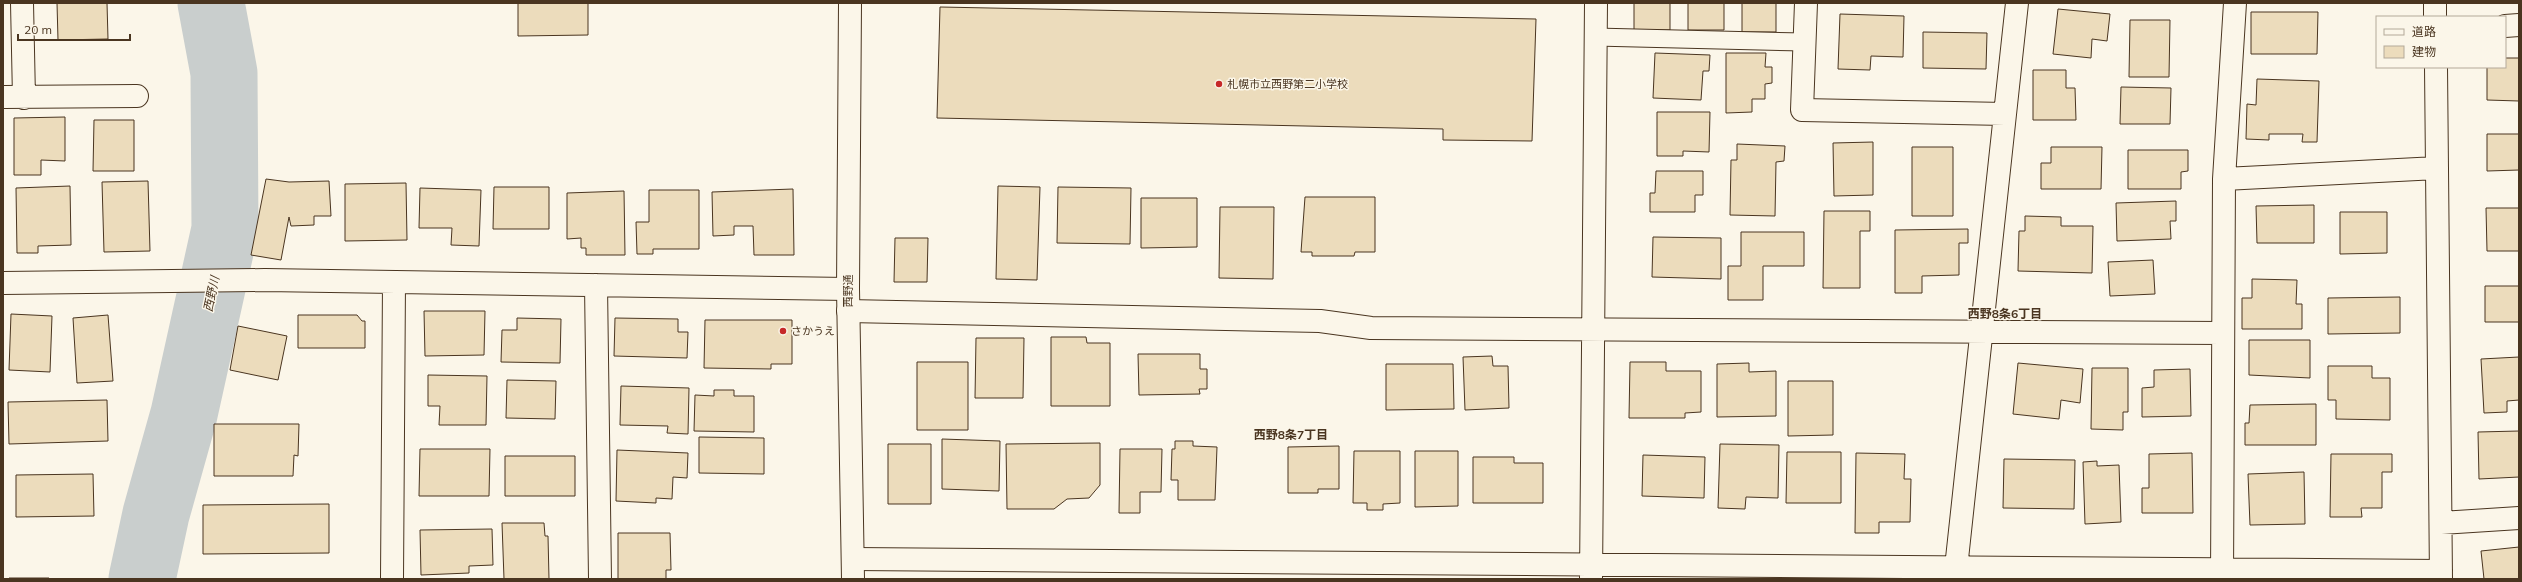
<svg xmlns="http://www.w3.org/2000/svg" width="2522" height="582" font-family="Mulish,'Noto Sans JP',sans-serif">
  <rect width="100%" height="100%" fill="#fbf6e9"/>
  <g fill="none" stroke-linecap="round" stroke-linejoin="round">
    <path stroke="#c9cecd" stroke-width="67" d="M142 579 156 514 184 414 225 229 224 73 211 3"/>
  </g>
  <path fill="#ecdcbc" stroke="#4a3520" d="M57 3H107L108 39 58 40Z
    M518 3H588V35L518 36Z
    M1634 3H1670V30H1634Z
    M1688 3H1724V30H1688Z
    M1742 3H1776V32H1742Z
    M940 7 1536 19 1532 141 1443 140V129L937 118Z
    M2058 9 2110 14 2107 41 2092 39 2091 58 2053 54Z
    M2251 12H2318L2317 54H2251Z
    M1840 14 1904 16 1903 57 1871 56 1870 70 1838 69Z
    M2130 20H2170L2169 77H2129Z
    M1923 32 1987 33 1986 69 1923 68Z
    M1655 53 1710 55 1709 71H1703L1701 100 1653 98Z
    M1726 53H1766L1765 67H1772V83L1765 84V99H1752V112L1726 113Z
    M2505 58H2519V101L2487 100V67H2505Z
    M2033 70H2066V88H2075L2076 120H2033Z
    M2257 79 2319 81 2317 142H2302L2303 134H2269V140L2246 139 2247 104 2256 105Z
    M2121 87 2171 88 2170 124H2120Z
    M1657 112H1710L1709 152 1683 151V156H1657Z
    M65 117V161L41 160V175H14V118Z
    M94 120H134V171H93Z
    M2487 134H2519V170L2487 171Z
    M1873 142V195L1834 196 1833 143Z
    M1737 144 1785 146 1784 161 1776 162 1775 216 1730 215 1731 160H1737Z
    M1912 147H1953V216H1912Z
    M2051 147H2102L2101 189H2041V163H2051Z
    M2128 150H2188V171L2181 172V189H2128Z
    M1656 171H1703V195H1695V212H1650V193H1655Z
    M266 179 289 182 329 181 331 216H314V225L291 226 289 217 281 260 251 255Z
    M148 181 150 251 104 252 102 182Z
    M406 183 407 240 345 241V184Z
    M70 186 71 245 38 246V253H17L16 188Z
    M998 186 1040 187 1037 280 996 279Z
    M494 187H549V229H493Z
    M1058 187 1131 188 1130 244 1057 243Z
    M420 188 481 190 479 246 451 245 452 228H419Z
    M793 189 794 255H754L753 226H734V235L713 236 712 192Z
    M649 190H699V249H653V254H637L636 222H649Z
    M624 191 625 255H586V248H581V238L567 239V193Z
    M1305 197H1375V252H1355L1354 256H1312V252H1301Z
    M1141 198H1197V247L1141 248Z
    M2176 201V221H2170L2171 239 2117 241 2116 203Z
    M2314 205V243H2257L2256 206Z
    M1220 207H1274L1273 279 1219 278Z
    M2486 208H2519V251H2487Z
    M1824 211H1870V231H1860V288H1823Z
    M2340 212H2387V253L2340 254Z
    M2025 216 2061 217V226H2093L2092 273 2018 271 2019 231H2025Z
    M1968 229V243H1959V275L1922 276V293H1895V230Z
    M1741 232H1804V266H1763V300H1728V266H1741Z
    M1653 237 1721 238V279L1652 277Z
    M895 238H928L927 282H894Z
    M2153 260 2155 294 2110 296 2108 262Z
    M2252 279 2297 280 2296 304H2302V329H2242V298H2252Z
    M2485 286H2519V322H2485Z
    M2400 297V333L2328 334V298Z
    M424 311H485L484 355 425 356Z
    M11 314 52 316 50 372 9 370Z
    M108 315 113 381 77 383 73 318Z
    M298 315H357L362 321H365V348H298Z
    M517 318 561 319 560 363 501 362 502 330H517Z
    M615 318 678 319V332H688L687 358 614 356Z
    M705 320H792V364H771V369L704 368Z
    M238 326 287 336 278 380 230 370Z
    M1051 337H1086L1087 343H1110V406H1051Z
    M976 338H1024L1023 398H975Z
    M2249 340H2310V378L2249 375Z
    M1138 354H1200V369H1207V389H1199L1200 394 1139 395Z
    M1492 356 1493 366H1508L1509 408 1465 410 1463 357Z
    M2519 357V400L2507 401V412L2484 413 2481 359Z
    M917 362H968V430H917Z
    M1630 362H1666V371H1701V412L1685 413V418H1629Z
    M1749 363V372L1776 371V416L1717 417V364Z
    M2018 363 2083 369 2080 403 2061 400 2059 419 2013 414Z
    M1386 364H1453L1454 409 1386 410Z
    M2328 366H2372V378H2390V420L2336 419V400H2328Z
    M2092 368H2128V412H2123V430L2091 429Z
    M2190 369 2191 416 2142 417V388L2154 387V370Z
    M428 375 487 376 486 425H439L440 406H428Z
    M507 380 556 381 555 419 506 418Z
    M1788 381H1833V435L1788 436Z
    M621 386 689 388 688 434 667 433 668 426 620 425Z
    M714 390H734V396H754V432L694 431 695 395 714 396Z
    M107 400 108 441 9 444 8 402Z
    M2316 404V445H2245V423H2249L2250 405Z
    M214 424H299L298 456 294 455 293 476H214Z
    M2519 431V477L2479 479 2478 432Z
    M699 437 764 438V474L699 473Z
    M942 439 1000 441 999 491 942 489Z
    M1175 441H1193V446L1217 447 1215 500H1178V480H1171L1172 449H1175Z
    M1100 443V485L1089 498 1067 499 1054 509H1007L1006 444Z
    M888 444H931V504H888Z
    M1720 444 1779 445 1778 498 1746 497 1745 509 1718 508Z
    M1339 446V489H1318V493H1288V447Z
    M420 449H490L489 496H419Z
    M1120 449H1162L1161 492H1140V513H1119Z
    M617 450 688 453 687 478 673 477 672 499 656 498V503L616 501Z
    M1354 451H1400V503L1383 504V510H1367V503H1353Z
    M1415 451H1458V506L1415 507Z
    M1787 452H1841V503H1786Z
    M1856 453 1905 454 1904 479H1911L1910 522H1879V533H1855Z
    M2192 453 2193 513H2142V488H2149V454Z
    M2331 454H2392V472H2382V508H2361L2362 517H2330Z
    M1643 455 1705 457 1704 498 1642 496Z
    M505 456H575V496H505Z
    M1473 457H1514V463H1543V503H1473Z
    M2004 459 2075 460 2074 509 2003 508Z
    M2097 461V466L2119 465 2121 522 2085 524 2083 462Z
    M2304 472 2305 524 2250 525 2248 474Z
    M93 474 94 516 16 517V475Z
    M329 504V553L203 554V505Z
    M502 523H544L545 536H548L549 579H504Z
    M492 529 493 565 469 566V573L421 575 420 530Z
    M618 533H670L671 570H666V579H618Z
    M2519 547V579H2484L2481 551Z
    M9 578H49V579H9Z"/>
  <g fill="none" stroke-linecap="round" stroke-linejoin="round">
    <defs>
      <path id="lane" d="M1595 37 1804 42"/>
      <path id="street" d="M22 3 24 98
        M1806 3 1802 110 2005 114
        M2435 3V17
        M2505 26 2519 25
        M2436 67 2441 579
        M3 97 137 96
        M2224 179 2437 168
        M3 283 265 280 848 289
        M596 285 600 579
        M848 311 1320 321 1371 328 2223 333
        M2441 523 2519 518
        M853 559 2441 571
        M1956 568 2017 3
        M392 579 394 282
        M1591 579 1596 3
        M2222 579 2224 179 2235 3"/>
      <path id="secondary" d="M850 3 848 289 853 579"/>
    </defs>
    <use href="#lane" stroke="#4a3520" stroke-width="19"/>
    <use href="#street" stroke="#4a3520" stroke-width="24"/>
    <use href="#secondary" stroke="#4a3520" stroke-width="24"/>
    <use href="#lane" stroke="#fbf6e9" stroke-width="17"/>
    <use href="#street" stroke="#fbf6e9" stroke-width="22"/>
    <use href="#secondary" stroke="#fbf6e9" stroke-width="22"/>
  </g>
  <g fill="#c62828" stroke="#fbf6e9" stroke-width="1.5">
    <circle cx="1219" cy="84" r="4"/>
    <circle cx="783" cy="331" r="4"/>
  </g>
  <g text-anchor="middle" dominant-baseline="central" stroke-width="3" stroke-linejoin="round" paint-order="stroke">
    <g font-size="11" fill="#4a3520" stroke="#fbf6e9" text-anchor="start">
      <text x="1227" y="84">札幌市立西野第二小学校</text>
      <text x="791" y="331">さかうえ</text>
    </g>
    <g font-size="11" fill="#4a3520" stroke="#fbf6e9">
      <text transform="translate(848 291) rotate(-90)">西野通</text>
    </g>
    <g font-size="12" font-style="italic" fill="#4a3520" stroke="#fbf6e9">
      <text transform="translate(211 294) rotate(-78)">西野川</text>
    </g>
    <g font-size="12" font-weight="bold" fill="#4a3520" stroke="#fbf6e9">
      <text x="2005" y="313">西野8条6丁目</text>
      <text x="1291" y="434">西野8条7丁目</text>
    </g>
  </g>
  <rect width="2522" height="582" fill="none" stroke="#4a3520" stroke-width="8"/>
  <rect x="2376" y="16" width="130" height="52" fill="#fbf6e9" stroke="#b4a999"/>
  <rect x="2384" y="29" width="20" height="6" fill="#fbf6e9" stroke="#b4a999"/>
  <text x="2412" y="36" font-size="12" fill="#4a3520">道路</text>
  <rect x="2384" y="46" width="20" height="12" fill="#ecdcbc" stroke="#b4a999"/>
  <text x="2412" y="56" font-size="12" fill="#4a3520">建物</text>
  <path d="M18 34v6h112v-6" fill="none" stroke="#4a3520" stroke-width="2"/>
  <text x="24" y="34" font-size="12" fill="#4a3520" stroke="#fbf6e9" stroke-width="3" paint-order="stroke">20 m</text>
</svg>
